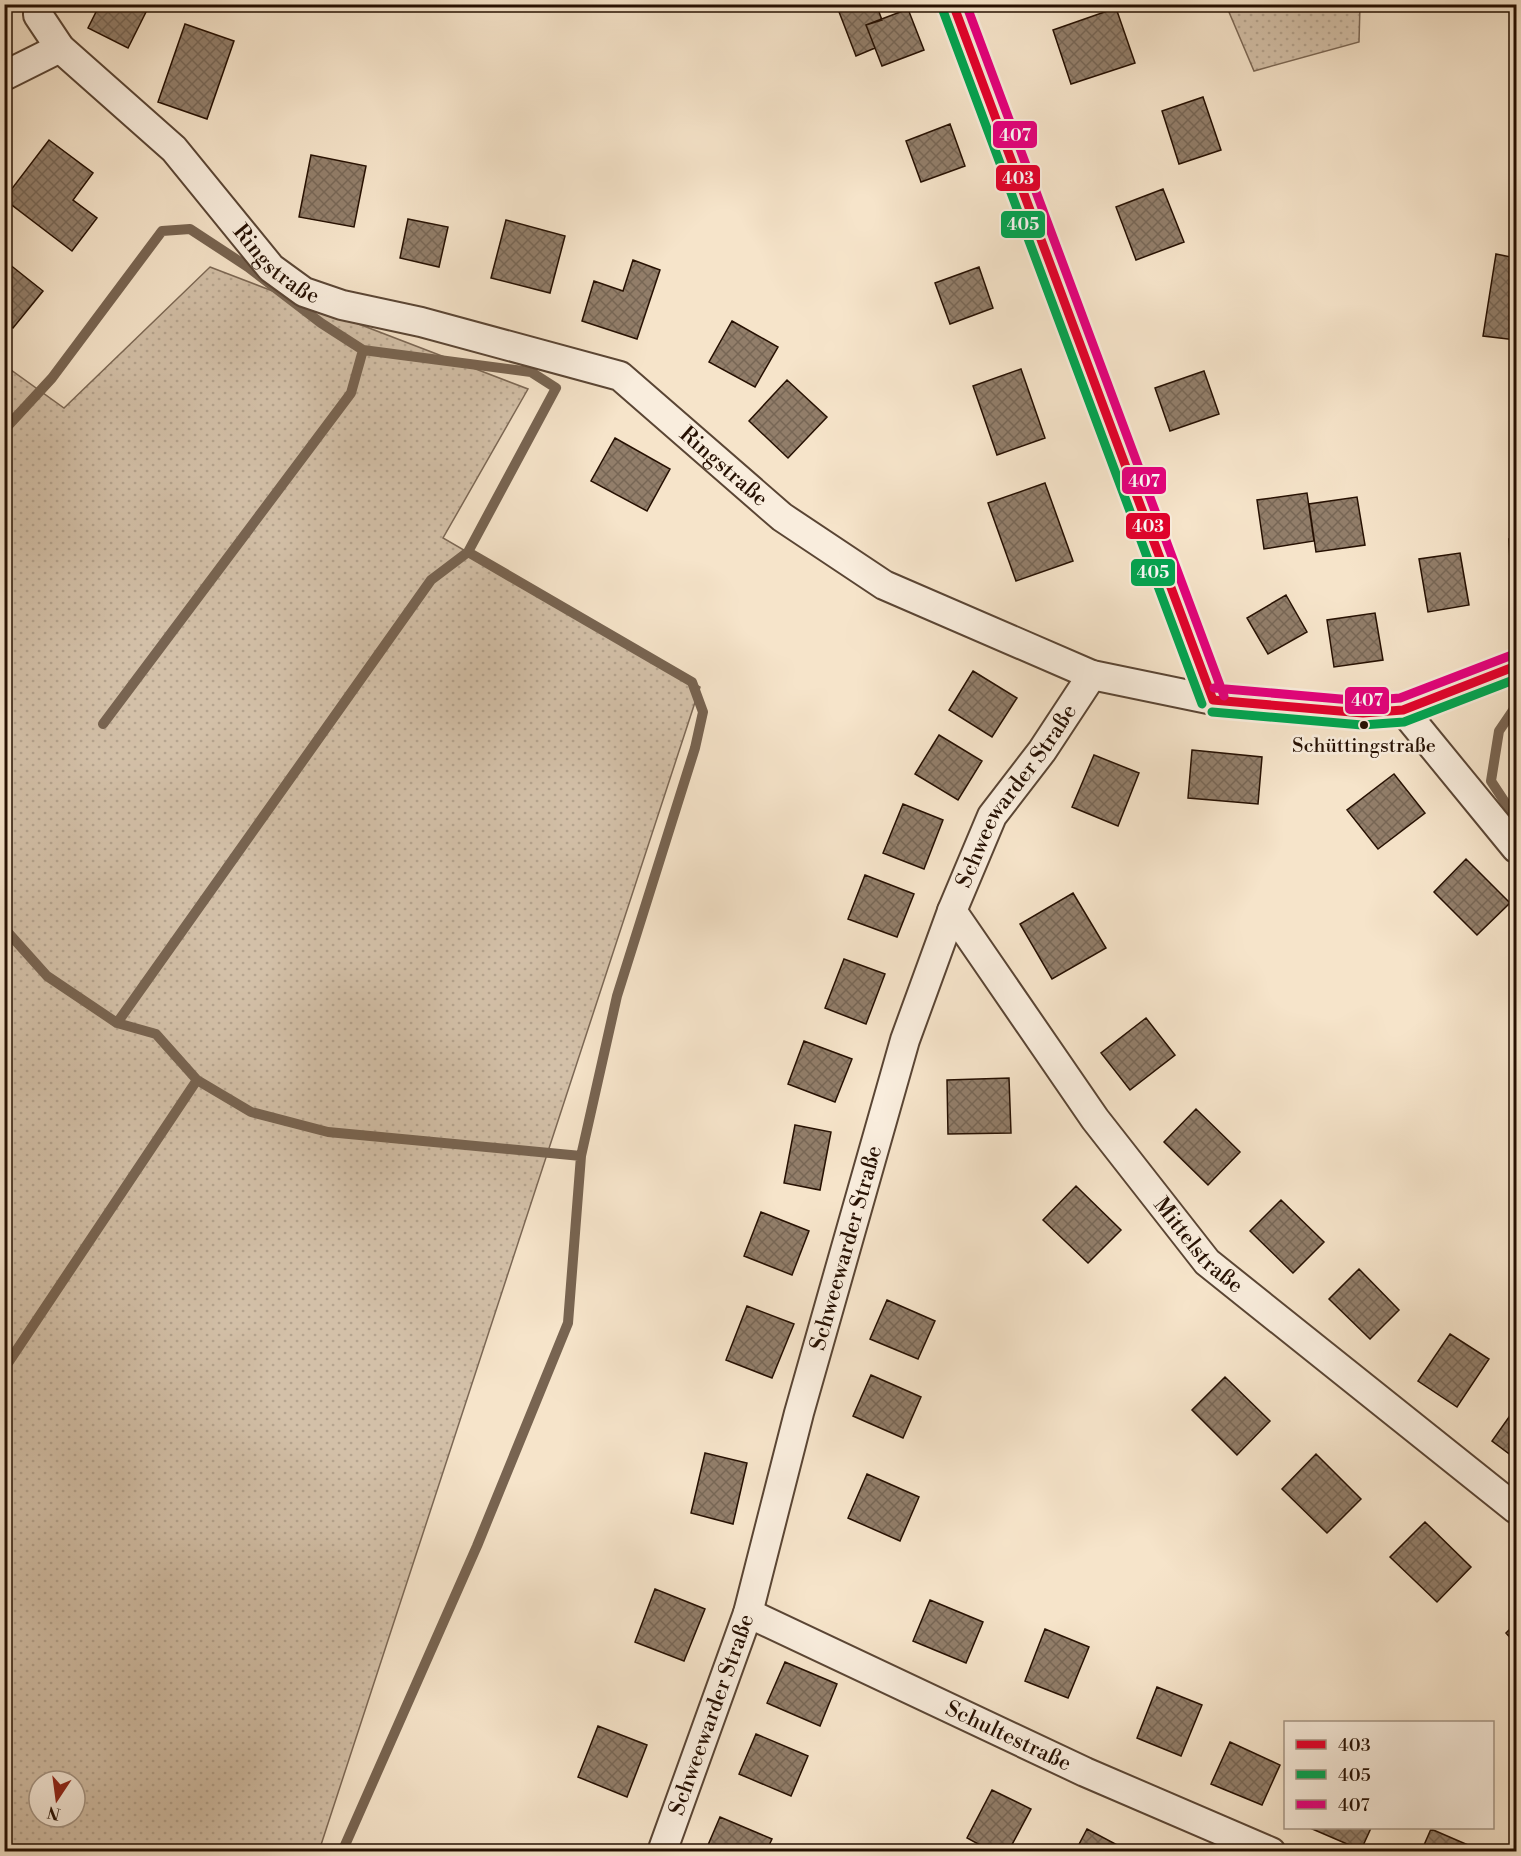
<svg xmlns="http://www.w3.org/2000/svg" width="1521" height="1856" font-family="'Libre Bodoni',serif">
  <defs>
    <pattern id="grass-dots" width="8" height="8" patternUnits="userSpaceOnUse" patternTransform="scale(1.5)"><rect width="8" height="8" fill="#d3c0a8"/><path d="M2 2h.1M6 6h.1" fill="none" stroke="#b5a48f" stroke-width="1.8" stroke-linecap="round"/></pattern>
    <pattern id="building-cross-hatch" width="8" height="8" patternUnits="userSpaceOnUse" patternTransform="scale(1.5)"><rect width="8" height="8" fill="#927e6a"/><path d="M0 0l8 8M0 8l8-8" fill="none" stroke="#765"/></pattern>
  </defs>
  <rect width="100%" height="100%" fill="#f6e4ca"/>
  <filter id="stains"><feTurbulence type="fractalNoise" baseFrequency=".00333" numOctaves="4"/><feColorMatrix values="0 0 0 0 .2 0 0 0 0 .09 0 0 0 0 .02 0 0 0 .5 -.17"/></filter>
  <radialGradient id="worn" r=".72"><stop offset=".6" stop-color="#630" stop-opacity="0"/><stop offset="1" stop-color="#630" stop-opacity=".3"/></radialGradient>
  <path fill="url(#grass-dots)" stroke="#7c6855" stroke-width="1.5" fill-rule="evenodd" d="M1226 5H1360L1359 42 1254 71Z
    M210 267 528 389 443 538 700 687 319 1851H5L4 365 64 408ZM39 1781H75V1817H39Z"/>
  <g fill="none" stroke-linecap="round" stroke-linejoin="round">
    <path stroke="#786451" stroke-width="10" d="M4 430 52 378 162 231 190 229 248 267 321 323 363 350 531 372 556 388 468 552
      M1516 706 1499 731 1491 781 1516 819
      M103 724 351 393 363 350
      M4 928 47 976 117 1023 156 1034 197 1080 251 1112 328 1132 581 1156
      M117 1023 431 580 468 552 692 682 703 712 695 748 617 996 581 1156 568 1323 477 1546 342 1852
      M4 1369 197 1080"/>
  </g>
  <path fill="url(#building-cross-hatch)" stroke="#261002" stroke-width="1.5" d="M100 4H150L128 48 88 28Z
    M836 4H876L882 20 866 25 875 48 856 56Z
    M1116 8 1135 63 1071 84 1053 30Z
    M908 9 924 50 882 66 866 25Z
    M185 24 234 41 207 119 158 102Z
    M1203 97 1221 150 1179 164 1162 111Z
    M950 124 965 166 921 182 906 141Z
    M49 140 93 173 73 200 97 218 72 251 4 199Z
    M311 155 366 166 354 227 299 217Z
    M1163 189 1184 242 1136 260 1116 207Z
    M408 219 448 227 439 267 400 258Z
    M506 220 565 236 550 293 491 278Z
    M1496 254 1516 258V340L1483 336Z
    M4 260 43 291 13 328 4 321Z
    M633 260 660 270 637 339 582 321 594 281 623 291Z
    M979 267 993 308 950 324 935 283Z
    M732 321 778 347 755 387 709 362Z
    M1021 369 1045 438 997 455 973 386Z
    M1204 371 1219 414 1170 431 1155 388Z
    M787 380 827 417 788 458 749 421Z
    M615 438 670 469 647 511 591 481Z
    M1045 483 1073 561 1016 581 988 503Z
    M1307 493 1314 541 1264 549 1257 500Z
    M1357 497 1365 545 1316 552 1309 504Z
    M1509 539H1516V582L1511 583Z
    M1460 553 1469 605 1428 612 1419 559Z
    M1286 595 1307 632 1268 654 1247 618Z
    M1375 613 1383 660 1334 667 1327 620Z
    M973 671 1017 698 992 737 949 710Z
    M939 735 982 761 958 800 915 774Z
    M1192 750 1262 757 1258 804 1188 798Z
    M1094 755 1139 773 1118 826 1072 807Z
    M1394 774 1425 813 1378 849 1347 810Z
    M903 804 943 820 924 869 883 853Z
    M1466 859 1510 903 1477 935 1434 892Z
    M865 875 914 894 897 937 848 919Z
    M1073 893 1106 948 1052 979 1020 924Z
    M844 959 885 974 866 1024 825 1008Z
    M1146 1018 1175 1055 1130 1090 1101 1053Z
    M804 1041 852 1059 835 1102 788 1084Z
    M1009 1078 1011 1133 948 1134 947 1080Z
    M1196 1109 1240 1152 1208 1185 1164 1142Z
    M795 1125 831 1132 820 1190 784 1183Z
    M1076 1186 1121 1230 1088 1263 1043 1220Z
    M1281 1200 1324 1242 1293 1273 1250 1231Z
    M761 1212 809 1231 792 1275 744 1256Z
    M1359 1269 1399 1310 1370 1339 1329 1299Z
    M887 1300 935 1321 918 1359 870 1339Z
    M747 1306 794 1324 772 1378 726 1360Z
    M1450 1334 1489 1359 1457 1407 1418 1381Z
    M871 1375 921 1397 903 1438 853 1416Z
    M1225 1377 1270 1421 1237 1455 1192 1410Z
    M1516 1407V1459L1492 1441Z
    M705 1453 747 1463 733 1524 691 1513Z
    M1316 1454 1361 1499 1327 1533 1282 1489Z
    M867 1474 919 1497 900 1541 848 1518Z
    M1425 1522 1471 1567 1437 1602 1390 1557Z
    M655 1589 705 1609 684 1661 635 1642Z
    M930 1600 983 1622 966 1663 913 1641Z
    M1516 1623V1644L1506 1633Z
    M1045 1629 1089 1647 1068 1698 1025 1681Z
    M785 1662 837 1684 820 1726 767 1703Z
    M1157 1687 1202 1705 1181 1756 1137 1738Z
    M598 1726 647 1745 627 1797 578 1777Z
    M756 1734 808 1756 791 1796 739 1774Z
    M1230 1742 1280 1765 1262 1805 1211 1784Z
    M992 1790 1031 1809 1008 1852H993L967 1838Z
    M720 1817 772 1839 766 1852H705Z
    M1310 1828H1371L1361 1850Z
    M1087 1829 1125 1849 1124 1852H1075Z
    M1431 1829 1482 1851V1852H1421Z"/>
  <g fill="none" stroke-linecap="round" stroke-linejoin="round">
    <defs>
      <g id="minor">
        <path id="s1" d="M38 4V15L60 48 174 149 271 268 304 292 342 305 421 322 620 376 782 517 884 585 1092 675 1213 700 1363 713 1403 710 1516 666"/>
        <path d="M953 4 1213 700"/>
        <path d="M4 76 60 48"/>
        <path d="M1403 710 1516 848"/>
        <path id="s2" d="M952 911 1095 1119 1207 1262 1516 1509"/>
        <path id="s3" d="M748 1613 1085 1772 1271 1852"/>
        <path id="s4" d="M662 1852 748 1613 799 1413 905 1040 952 911 992 816 1042 751 1092 675"/>
      </g>
    </defs>
    <use href="#minor" stroke="#5a4534" stroke-width="32"/>
    <use href="#minor" stroke="#f9eddd" stroke-width="28"/>
    <defs>
      <path id="bus-1" d="M953 4 1213 700
        M1213 700 1363 713 1403 710 1516 666"/>
      <path id="bus-2" d="M942 8 1202 704
        M1212 712 1362 725 1404 722 1516 679"/>
      <path id="bus-3" d="M966 4 1224 696
        M1214 688 1363 701 1400 698 1512 655"/>
    </defs>
    <use href="#bus-1" stroke="#f9eddd" stroke-width="14"/>
    <use href="#bus-2" stroke="#f9eddd" stroke-width="14"/>
    <use href="#bus-3" stroke="#f9eddd" stroke-width="14"/>
    <use href="#bus-1" stroke="#e4002b" stroke-width="9"/>
    <use href="#bus-2" stroke="#00a651" stroke-width="9"/>
    <use href="#bus-3" stroke="#e5007d" stroke-width="9"/>
  </g>
  <circle fill="#261002" stroke="#f9eddd" stroke-width="2" cx="1364" cy="725" r="5"/>
  <g text-anchor="middle" dominant-baseline="central" stroke-width="5" stroke-linejoin="round" paint-order="stroke">
    <g font-size="20" fill="#261002" stroke="#f9eddd">
      <text x="1364" y="746">Schüttingstraße</text>
    </g>
    <g font-size="22" fill="#261002" stroke="#f9eddd">
      <text stroke="none"><textPath href="#s1" startOffset="358">Ringstraße</textPath></text>
      <text stroke="none"><textPath href="#s1" startOffset="862">Ringstraße</textPath></text>
      <text stroke="none"><textPath href="#s4" startOffset="1118">Schweewarder Straße</textPath></text>
      <text stroke="none"><textPath href="#s2" startOffset="416">Mittelstraße</textPath></text>
      <text stroke="none"><textPath href="#s4" startOffset="632">Schweewarder Straße</textPath></text>
      <text stroke="none"><textPath href="#s4" startOffset="146">Schweewarder Straße</textPath></text>
      <text stroke="none"><textPath href="#s3" startOffset="288">Schultestraße</textPath></text>
    </g>
  </g>
  <g stroke="#f9eddd" stroke-width="2">
    <rect x="992" y="120" width="46" height="29" rx="6" fill="#e5007d"/>
    <rect x="995" y="164" width="46" height="28" rx="6" fill="#e4002b"/>
    <rect x="1000" y="210" width="46" height="29" rx="6" fill="#00a651"/>
    <rect x="1121" y="466" width="46" height="29" rx="6" fill="#e5007d"/>
    <rect x="1125" y="512" width="46" height="28" rx="6" fill="#e4002b"/>
    <rect x="1130" y="558" width="46" height="29" rx="6" fill="#00a651"/>
    <rect x="1344" y="686" width="46" height="29" rx="6" fill="#e5007d"/>
  </g>
  <g font-size="16" text-anchor="middle" font-weight="bold" fill="#fff">
    <text x="1015" y="141">407</text>
    <text x="1018" y="184">403</text>
    <text x="1023" y="230">405</text>
    <text x="1144" y="487">407</text>
    <text x="1148" y="532">403</text>
    <text x="1153" y="578">405</text>
    <text x="1367" y="706">407</text>
  </g>
  <rect width="1521" height="1856" fill="none" stroke="#f6e4ca" stroke-width="24"/>
  <rect x="6" y="6" width="1509" height="1844" fill="none" stroke="#261002" stroke-width="3"/>
  <rect x="12" y="12" width="1497" height="1832" fill="none" stroke="#261002" stroke-width="1.5"/>
  <rect x="1284" y="1721" width="210" height="108" fill="#f9eddd" stroke="#a59585" stroke-width="1.5"/>
  <rect x="1296" y="1740" width="30" height="9" fill="#e4002b" stroke="#a59585" stroke-width="1.5"/>
  <text x="1338" y="1751" font-size="18" fill="#261002">403</text>
  <rect x="1296" y="1770" width="30" height="9" fill="#00a651" stroke="#a59585" stroke-width="1.5"/>
  <text x="1338" y="1781" font-size="18" fill="#261002">405</text>
  <rect x="1296" y="1800" width="30" height="9" fill="#e5007d" stroke="#a59585" stroke-width="1.5"/>
  <text x="1338" y="1811" font-size="18" fill="#261002">407</text>
  <g transform="translate(57 1799) rotate(193)"><circle r="28" fill="#f9eddd" stroke="#a59585" stroke-width="1.5"/>
  <path d="M0-4.5L10 22L0 15L-10 22Z" fill="#8f2418"/>
  <text y="-9" font-size="16" font-weight="bold" text-anchor="middle" fill="#261002">N</text>
  </g>
  <rect width="100%" height="100%" filter="url(#stains)"/>
  <rect width="100%" height="100%" fill="url(#worn)"/>
</svg>
